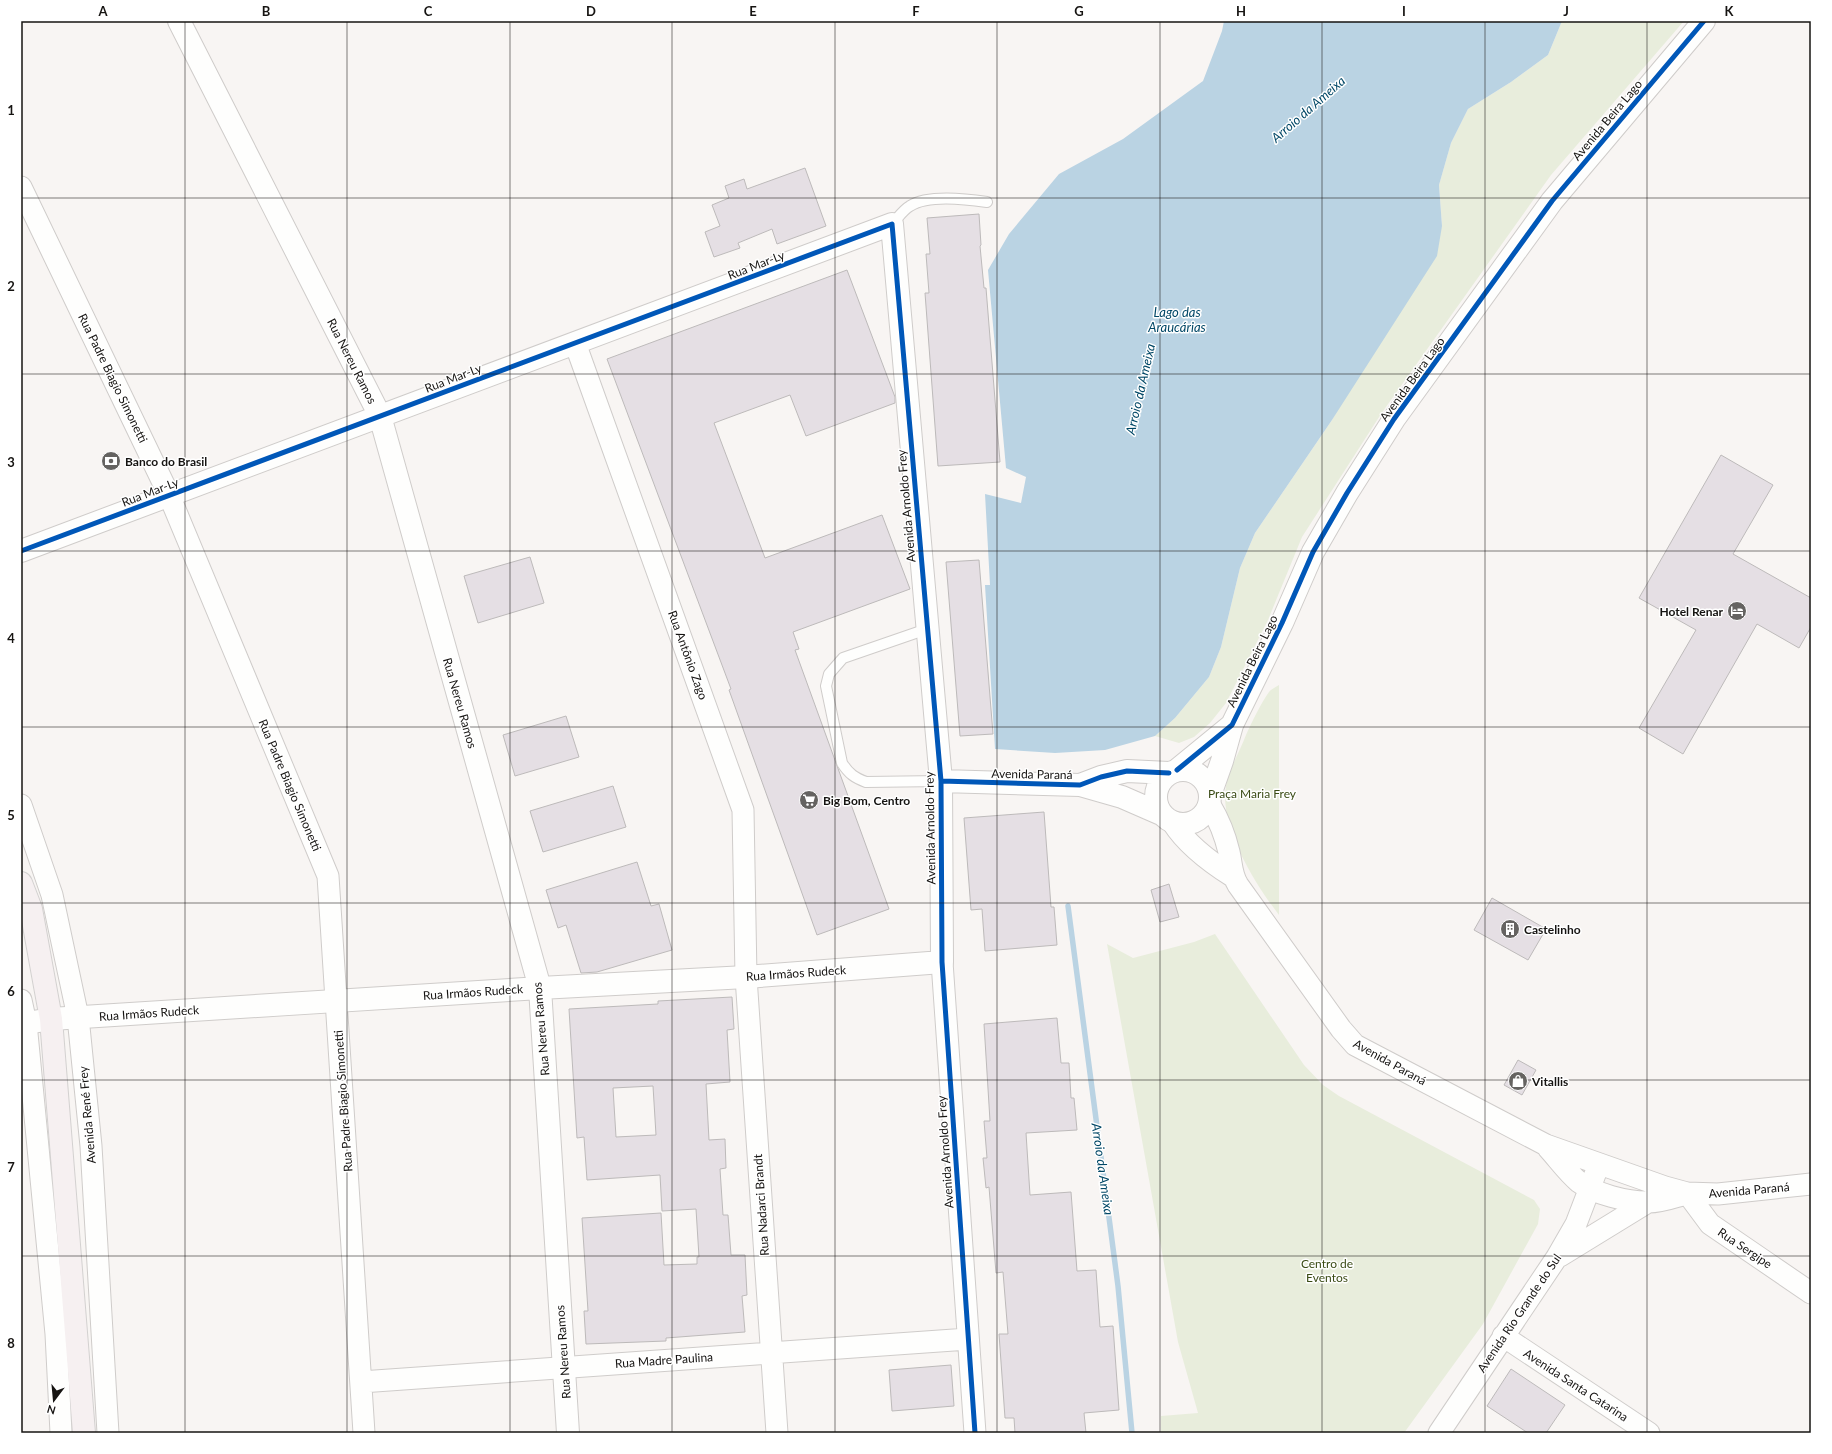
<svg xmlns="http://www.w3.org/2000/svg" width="1832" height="1454" font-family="Lato,sans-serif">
  <rect width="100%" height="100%" fill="#f8f5f3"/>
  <path fill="#e8eddc" d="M1562 21H1684L1551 175 1381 414 1302 537 1268 620 1226 703 1210 723 1194 737 1179 743 1155 736 1175 718 1209 677 1221 647 1240 568 1255 533 1332 420 1442 226 1439 185 1451 143 1468 109 1511 82 1548 55Z
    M1279 685V915C1255 884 1219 826 1226 786 1229 769 1240 751 1246 735 1252 722 1261 703 1269 692 1271 689 1276 687 1279 685Z
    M1215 934 1304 1065 1323 1085 1339 1096 1534 1200 1540 1209 1538 1224 1483 1324 1404 1433H1161V1416L1198 1413 1178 1342 1107 944 1133 958 1194 942Z"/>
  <path fill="#bad3e3" d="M1224 21H1562L1548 55 1511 82 1468 109 1451 143 1439 185 1442 226 1437 256 1332 420 1255 533 1240 568 1221 647 1209 677 1175 718 1155 736 1105 750 1055 753 995 749 985 585H990L985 494 1021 503 1026 477 1006 468 988 270 1009 234 1059 174 1123 139 1203 81 1222 31Z"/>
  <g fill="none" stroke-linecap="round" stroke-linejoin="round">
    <path stroke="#bad3e3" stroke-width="5.5" d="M1068 906 1118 1286 1132 1433"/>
  </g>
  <path fill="#e5dfe4" stroke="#bdbaba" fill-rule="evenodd" d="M805 168 826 226 777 244 772 229 738 243 740 248 714 257 705 232 720 226 712 205 729 198 725 186 744 179 747 189Z
    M979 214 981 245 980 246 984 288H986L1000 462 938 466 925 293H929L926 254H930L927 218Z
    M847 270 895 397V403L806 436 790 395 714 423 765 558 882 515 910 589 793 632 799 649 795 650 889 909 817 935 729 690 731 689 607 359Z
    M1721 455 1773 485 1733 554 1811 598V627L1799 648 1757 624 1683 754 1639 728 1696 630 1639 598Z
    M530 557 544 603 478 623 464 576Z
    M979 560 993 734 960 736 946 562Z
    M566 716 579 757 515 776 503 735Z
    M613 786 626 827 543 852 530 811Z
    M1044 812 1051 907H1054L1057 945 985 951 982 909 971 910 964 818Z
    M637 862 651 906 659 904 672 950 597 972 581 973 566 925 558 928 546 890Z
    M1169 884 1179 917 1160 922 1151 890Z
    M1492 898 1546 929 1528 960 1474 930Z
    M732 997 734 1029 727 1030 730 1082 706 1084 709 1140 725 1139 726 1168 720 1169 723 1215H728L731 1255H745L747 1295 742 1296 745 1332 666 1338V1341L586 1344 584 1311H588L582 1218 661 1213 664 1265 697 1264V1257H699L696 1209 662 1211 660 1175 587 1180 584 1137 577 1138 569 1009 658 1004V1001ZM653 1086 656 1135 616 1137 613 1088Z
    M1057 1018 1061 1063H1069L1071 1098H1074L1077 1130 1026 1133 1030 1195 1071 1192 1077 1271 1096 1270 1100 1327 1113 1326 1119 1410 1084 1413 1086 1433H1015L1014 1418H1005L999 1334H1008L1003 1272 996 1273 989 1187 986 1188 983 1158H987L984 1121H990L984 1024Z
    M1518 1060 1536 1070 1522 1095 1504 1085Z
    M951 1365 954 1406 892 1411 889 1370Z
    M1511 1369 1565 1405 1546 1433H1528L1487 1406Z"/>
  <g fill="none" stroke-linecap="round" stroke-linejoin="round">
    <defs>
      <path id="service" d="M892 224C897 219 903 210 910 206 928 194 967 199 987 202
        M927 629 843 658 829 674 826 686 842 763C849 774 855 778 866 782L941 781"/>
      <path id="minor" d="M21 187 169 495 328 876 364 1433
        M575 343 743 810 746 977 777 1433
        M21 805 52 895 78 1017 91 1146 108 1433
        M1210 805C1219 820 1225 835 1229 852 1232 864 1231 874 1238 885L1341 1029 1355 1045 1546 1145 1665 1187 1687 1193 1718 1194 1811 1184
        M1173 823C1187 845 1210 862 1232 876
        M942 962 975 1433
        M21 1000 26 1023 56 1334 61 1433
        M1548 1148C1558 1159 1568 1173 1579 1182 1595 1194 1627 1202 1647 1202 1660 1203 1674 1197 1686 1194
        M1687 1193 1710 1224 1811 1293
        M1560 1256 1648 1202
        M1503 1336 1649 1433
        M361 1382 968 1339
        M1439 1433 1557 1257 1576 1224 1599 1164"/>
      <path id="tertiary" d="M179 21 380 416 540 988 568 1433
        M21 551 892 224 941 781 942 962 746 977 540 988 51 1019 21 1024
        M1156 797a27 27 0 1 1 54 0a27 27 0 1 1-54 0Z
        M1177 770 1232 725
        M941 781 1080 785 1122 797 1161 814
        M1080 785 1101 777 1127 771 1169 773
        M1211 792 1222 761 1232 725 1282 623 1313 552 1347 493 1394 419 1552 201 1704 21"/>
      <path id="primary" d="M21 883 31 909 51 1019 84 1433"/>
    </defs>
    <use href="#service" stroke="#cfccca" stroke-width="12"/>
    <use href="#minor" stroke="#cfccca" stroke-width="23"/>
    <use href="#tertiary" stroke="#cfccca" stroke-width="24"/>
    <use href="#primary" stroke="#d3d1d0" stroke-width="24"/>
    <use href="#service" stroke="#fefefd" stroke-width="10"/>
    <use href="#minor" stroke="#fefefd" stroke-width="21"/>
    <use href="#tertiary" stroke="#fefefd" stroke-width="22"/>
    <use href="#primary" stroke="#f6f0f1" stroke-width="22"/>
    <defs>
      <path id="cycleway" d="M21 551 892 224 941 781 942 962 975 1433
        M1177 770 1232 725 1282 623 1313 552 1347 493 1394 419 1552 201 1704 21
        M941 781 1080 785 1101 777 1127 771 1169 773"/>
    </defs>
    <use href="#cycleway" stroke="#fff" stroke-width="8"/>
    <use href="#cycleway" stroke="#0057b8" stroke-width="5"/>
  </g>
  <path fill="none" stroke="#161412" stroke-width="1" stroke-opacity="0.55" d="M185 21V1433M347 21V1433M510 21V1433M672 21V1433M835 21V1433M997 21V1433M1160 21V1433M1322 21V1433M1485 21V1433M1647 21V1433M21 198H1811M21 374H1811M21 551H1811M21 727H1811M21 903H1811M21 1080H1811M21 1256H1811"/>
  <defs>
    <symbol id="bank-disc" viewBox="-11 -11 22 22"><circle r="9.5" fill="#656361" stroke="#fff"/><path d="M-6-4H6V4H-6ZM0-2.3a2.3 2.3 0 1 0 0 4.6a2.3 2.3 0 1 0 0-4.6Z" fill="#fff"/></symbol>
    <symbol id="hotel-disc" viewBox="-11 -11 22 22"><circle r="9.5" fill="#656361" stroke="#fff"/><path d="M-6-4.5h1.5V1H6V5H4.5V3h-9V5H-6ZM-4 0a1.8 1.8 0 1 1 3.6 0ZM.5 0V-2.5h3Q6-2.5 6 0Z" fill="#fff"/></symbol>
    <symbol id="supermarket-disc" viewBox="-11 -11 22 22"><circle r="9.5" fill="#656361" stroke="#fff"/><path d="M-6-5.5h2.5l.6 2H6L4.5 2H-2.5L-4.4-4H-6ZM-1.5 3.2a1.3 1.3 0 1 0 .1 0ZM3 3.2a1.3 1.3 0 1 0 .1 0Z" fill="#fff"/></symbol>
    <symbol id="building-disc" viewBox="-11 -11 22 22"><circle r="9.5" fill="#656361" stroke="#fff"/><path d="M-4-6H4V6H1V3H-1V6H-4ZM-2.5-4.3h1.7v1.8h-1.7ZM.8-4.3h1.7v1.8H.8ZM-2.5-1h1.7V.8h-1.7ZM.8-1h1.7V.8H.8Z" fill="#fff"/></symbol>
    <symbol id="shop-disc" viewBox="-11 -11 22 22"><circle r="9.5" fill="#656361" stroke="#fff"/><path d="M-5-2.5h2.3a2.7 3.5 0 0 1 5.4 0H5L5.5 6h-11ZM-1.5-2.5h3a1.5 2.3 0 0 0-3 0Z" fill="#fff"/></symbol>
  </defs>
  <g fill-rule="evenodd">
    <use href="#bank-disc" x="100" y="450" width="22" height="22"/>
    <use href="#hotel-disc" x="1726" y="600" width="22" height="22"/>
    <use href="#supermarket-disc" x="798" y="789" width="22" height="22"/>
    <use href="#building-disc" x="1499" y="918" width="22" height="22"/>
    <use href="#shop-disc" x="1507" y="1070" width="22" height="22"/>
  </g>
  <g text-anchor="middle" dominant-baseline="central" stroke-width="3" stroke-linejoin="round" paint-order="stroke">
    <g font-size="12" fill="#161412" stroke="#fff">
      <text transform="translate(1607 120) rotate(-50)">Avenida Beira Lago</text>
      <text transform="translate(756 265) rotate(-21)">Rua Mar-Ly</text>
      <text transform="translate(352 361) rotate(63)">Rua Nereu Ramos</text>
      <text transform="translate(113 378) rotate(64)">Rua Padre Biagio Simonetti</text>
      <text transform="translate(453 378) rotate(-21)">Rua Mar-Ly</text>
      <text transform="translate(1412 379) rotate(-54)">Avenida Beira Lago</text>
      <text transform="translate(150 492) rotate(-21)">Rua Mar-Ly</text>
      <text transform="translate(906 506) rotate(-95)">Avenida Arnoldo Frey</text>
      <text transform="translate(688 655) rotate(70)">Rua Antônio Zago</text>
      <text transform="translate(1252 661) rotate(-64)">Avenida Beira Lago</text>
      <text transform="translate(460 703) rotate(74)">Rua Nereu Ramos</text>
      <text transform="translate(1032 774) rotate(1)">Avenida Paraná</text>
      <text transform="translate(290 785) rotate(67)">Rua Padre Biagio Simonetti</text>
      <text transform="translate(930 828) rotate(-91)">Avenida Arnoldo Frey</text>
      <text transform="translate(796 973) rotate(-4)">Rua Irmãos Rudeck</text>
      <text transform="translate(473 992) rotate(-4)">Rua Irmãos Rudeck</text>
      <text transform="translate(149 1013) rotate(-4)">Rua Irmãos Rudeck</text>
      <text transform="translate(541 1029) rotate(-95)">Rua Nereu Ramos</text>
      <text transform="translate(1390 1062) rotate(29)">Avenida Paraná</text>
      <text transform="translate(343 1101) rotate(-94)">Rua Padre Biagio Simonetti</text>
      <text transform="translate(87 1115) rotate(-95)">Avenida René Frey</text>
      <text transform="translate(945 1152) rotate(-94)">Avenida Arnoldo Frey</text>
      <text transform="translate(1749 1190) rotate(-5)">Avenida Paraná</text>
      <text transform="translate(761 1205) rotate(-94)">Rua Nadarci Brandt</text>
      <text transform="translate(1745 1248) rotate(34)">Rua Sergipe</text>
      <text transform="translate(1519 1313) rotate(-56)">Avenida Rio Grande do Sul</text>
      <text transform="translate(563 1352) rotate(-94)">Rua Nereu Ramos</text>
      <text transform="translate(664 1360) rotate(-4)">Rua Madre Paulina</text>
      <text transform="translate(1576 1385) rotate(33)">Avenida Santa Catarina</text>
    </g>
    <g font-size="12" font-weight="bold" fill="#161412" stroke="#fff" text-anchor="start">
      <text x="125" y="461">Banco do Brasil</text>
      <text x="1723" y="611" text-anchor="end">Hotel Renar</text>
      <text x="823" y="800">Big Bom, Centro</text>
      <text x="1524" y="929">Castelinho</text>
      <text x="1532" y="1081">Vitallis</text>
    </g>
    <g font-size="12" fill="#3a4b15" stroke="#fff">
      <text x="1252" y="793">Praça Maria Frey</text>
      <text x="1327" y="1263">Centro de<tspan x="1327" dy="14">Eventos</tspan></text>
    </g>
    <g font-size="13" font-style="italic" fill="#004766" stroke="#fff">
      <text transform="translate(1308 109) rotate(-41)">Arroio da Ameixa</text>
      <text x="1177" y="312">Lago das<tspan x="1177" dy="15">Araucárias</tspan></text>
      <text transform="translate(1140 389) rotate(-77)">Arroio da Ameixa</text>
      <text transform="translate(1103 1169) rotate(82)">Arroio da Ameixa</text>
    </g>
  </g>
  <rect width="1832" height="1454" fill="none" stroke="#ffffff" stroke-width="44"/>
  <g transform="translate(54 1400) rotate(196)" stroke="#ffffff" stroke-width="3" paint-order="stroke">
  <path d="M0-3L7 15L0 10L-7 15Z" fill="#161412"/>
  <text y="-6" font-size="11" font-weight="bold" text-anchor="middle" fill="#161412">N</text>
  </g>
  <rect x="22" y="22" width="1788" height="1410" fill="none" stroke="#161412" stroke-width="1.5"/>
  <g font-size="13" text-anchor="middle" font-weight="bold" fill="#161412">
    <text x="103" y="16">A</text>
    <text x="266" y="16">B</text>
    <text x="428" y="16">C</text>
    <text x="591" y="16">D</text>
    <text x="753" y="16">E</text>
    <text x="916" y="16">F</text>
    <text x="1079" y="16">G</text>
    <text x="1241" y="16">H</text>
    <text x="1404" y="16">I</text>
    <text x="1566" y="16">J</text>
    <text x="1729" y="16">K</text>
    <text x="11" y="115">1</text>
    <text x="11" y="291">2</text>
    <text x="11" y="467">3</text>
    <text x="11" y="643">4</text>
    <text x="11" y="820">5</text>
    <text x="11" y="996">6</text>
    <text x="11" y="1172">7</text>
    <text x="11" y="1348">8</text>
  </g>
</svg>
